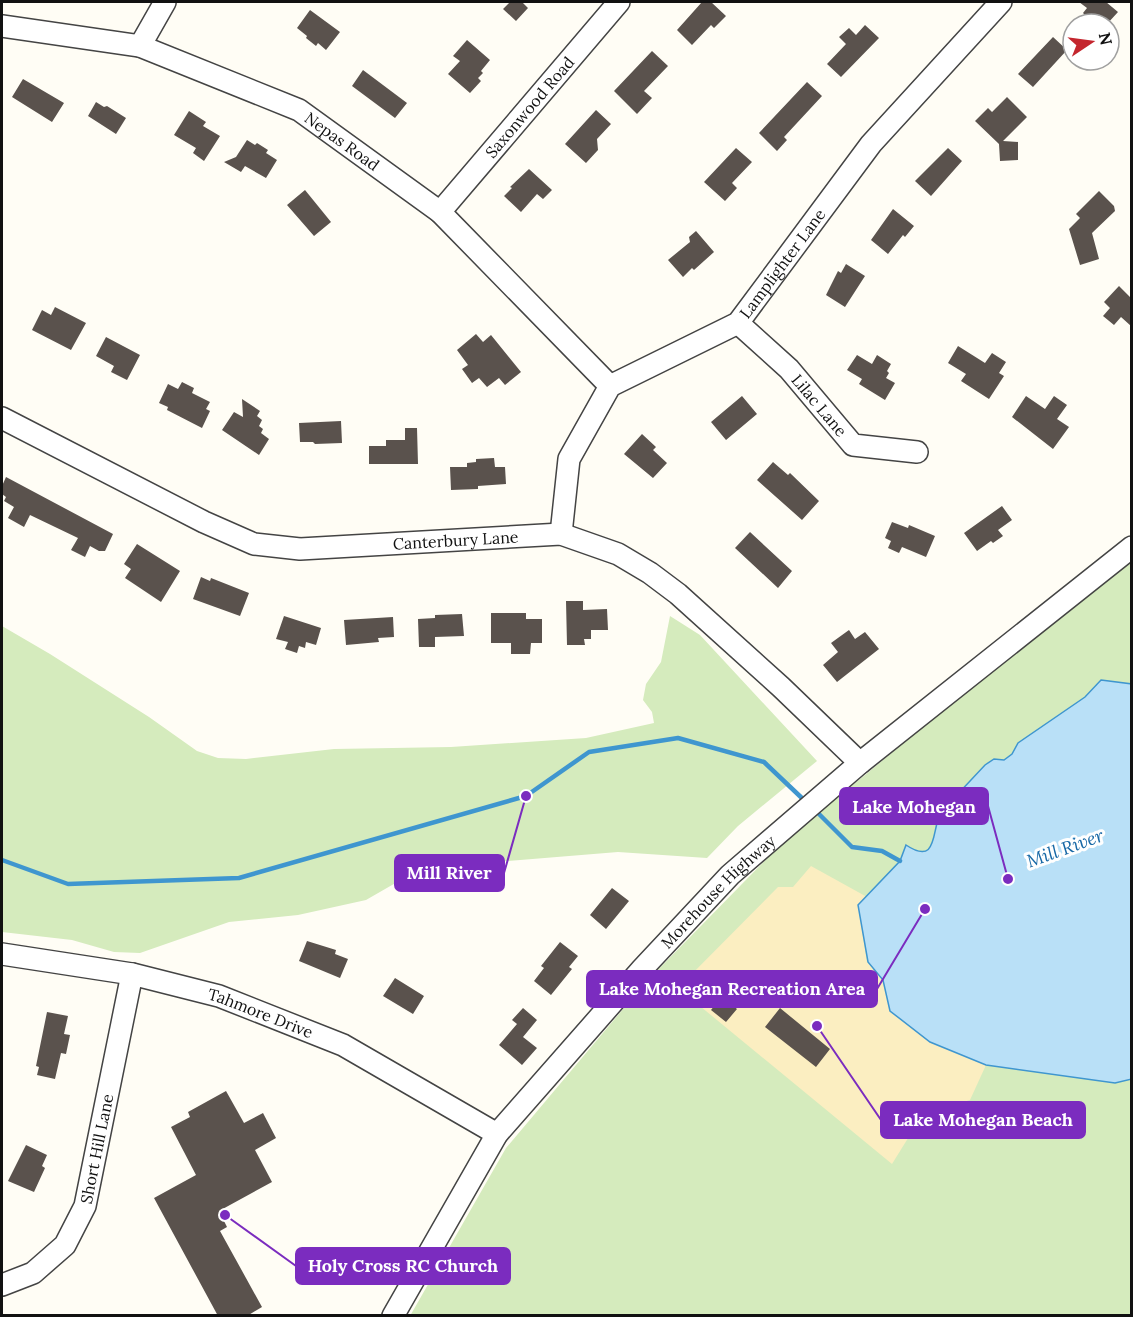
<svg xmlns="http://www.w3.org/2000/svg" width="1133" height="1317" font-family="Lora,serif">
  <rect width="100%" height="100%" fill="#fffdf5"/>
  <path fill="#d5ebbd" d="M1131 560V1315L410 1316 506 1148 645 983 791 834 865 775 1010 654Z
    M670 616 700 635 817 761 738 826 707 858 618 852 470 864 427 870 399 881 366 900 298 915 229 922 140 953 114 952 72 940 2 932V626L50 654 149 717 197 751 218 758 246 759 334 749 451 747 586 738 654 723 652 712 643 700 646 684 661 662Z"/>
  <path fill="#fbeec1" d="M811 866 867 897 858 905 867 962 883 980 890 1011 930 1042 986 1065 970 1100 923 1114 892 1164 678 988 778 887H793Z"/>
  <path fill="#b9e0f7" stroke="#3f96cf" stroke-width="1.5" d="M1101 680 1132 684V1079L1115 1083 986 1065 930 1042 890 1011 883 980 868 962 858 905 900 861 906 845C939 867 931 829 941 812L985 765 994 759 1004 760 1012 754 1018 743 1085 697Z"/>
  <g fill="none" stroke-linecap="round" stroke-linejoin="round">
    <path stroke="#3f96cf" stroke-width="4.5" d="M814 809 852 847 882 851 900 861
      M2 860 68 884 239 878 526 796 589 752 678 738 764 762 805 801"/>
  </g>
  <path fill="#5a524d" d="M510 2H522L528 8 516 21 503 9Z
    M702 2H711L726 16 714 28 711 25 692 45 677 30Z
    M1079 2H1106L1118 12 1107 24H1077L1085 15 1083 13 1087 8Z
    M310 10 340 32 326 50 318 43 316 46 306 38 307 36 297 28Z
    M865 25 879 38 841 77 827 64 846 44 839 37 849 28 856 35Z
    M1053 37 1067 50 1033 87 1018 74Z
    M467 40 490 60 481 71 483 73 478 78 481 81 470 93 448 74 460 61 453 56Z
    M652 51 668 66 644 91 652 98 637 114 614 91Z
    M363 70 407 103 395 118 352 86Z
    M23 79 64 103 52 122 12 97Z
    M807 82 822 96 784 137 787 140 777 151 759 133Z
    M1007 97 1027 117 1003 141 1018 142V160L1000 161 999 144 975 121 988 108 992 112Z
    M96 102 104 107 107 106 126 118 116 134 88 116Z
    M596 110 611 124 597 139 598 150 586 163 565 144Z
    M189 111 206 122 203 126 220 136 204 161 193 153 196 148 174 135Z
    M247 140 255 145 257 143 268 150 266 153 277 160 266 178 245 166 241 172 224 162 236 157Z
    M736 148 752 162 732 183 737 188 725 201 704 182Z
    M948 148 962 161 931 196 915 181Z
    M529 169 552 190 543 199 537 194 521 212 504 196 512 188 510 187Z
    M305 190 331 222 314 236 287 205Z
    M1099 191 1114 206 1115 211 1092 233 1099 259 1080 265 1069 229 1080 218 1076 214Z
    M893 209 914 226 905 237 903 235 888 254 871 240Z
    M696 231 714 252 694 270 692 268 683 277 668 260 690 242 689 237Z
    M846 264 865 276 845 307 826 295 838 271 841 273Z
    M1119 286 1131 298V326L1121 317 1114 325 1103 316 1110 308 1104 302Z
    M55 307 86 323 71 350 32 330 42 310 51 315Z
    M476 334 483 342 491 335 521 372 505 385 499 378 487 387 479 378 472 383 462 369 468 365 457 350Z
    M106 337 140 355 127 380 111 372 114 366 96 356Z
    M958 346 985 363 992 353 1006 362 999 373 1004 376 989 399 961 381 966 374 948 363Z
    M857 355 872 364 877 355 891 364 887 371 889 373 886 378 895 383 885 400 859 384 862 379 847 370Z
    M182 382 194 388 192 393 210 402 206 409 210 411 202 428 167 410 168 407 159 403 168 384 178 389Z
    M742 396 757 414 726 440 711 422Z
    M1026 396 1045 409 1054 396 1067 405 1057 419 1069 427 1053 449 1012 417Z
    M242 399 260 411 257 416 262 420 259 426 263 429 261 433 269 439 259 455 222 430 234 412 243 417Z
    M341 421 342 443 315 444 313 442H300L299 423Z
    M405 428H417L418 464H369V446H386V440H405Z
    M642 434 656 447 653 450 667 463 653 478 624 454Z
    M494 458 495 467H505L506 484 478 486V489L451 490 450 467H467V463L476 462V459Z
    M773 462 788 475 790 473 819 501 802 520 757 480Z
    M6 477 113 534 105 551H99L90 546 85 557 71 550 78 538 30 515 24 527 8 518 14 507 4 501 6 497 2 494V486Z
    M1002 506 1012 520 998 530 1003 536 993 543 991 541 977 551 964 533Z
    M892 522 908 528 909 525 935 536 926 557 902 547 899 553 888 548 891 541 885 538Z
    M750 532 792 571 778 588 735 548Z
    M137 544 180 571 161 602 125 578 131 569 124 564Z
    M201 577 210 581 211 578 249 593 240 616 193 599Z
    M566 601H583V610L607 609 608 630H591V639H584L585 645H567Z
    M491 613H526V619H542V643H531L530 654H511V643H491Z
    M462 614 464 636 435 637V647H419L418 619 435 618V615Z
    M284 616 321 628 316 645 306 642 305 648 299 646 297 653 285 649 288 642 276 639Z
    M393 617 394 637 378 638 379 642 346 645 344 620Z
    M849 630 855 639 865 632 879 649 837 682 823 665 838 652 831 643Z
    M612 888 629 901 606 929 590 915Z
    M307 941 336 950 335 954 348 959 340 978 299 961Z
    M560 942 578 956 569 967 572 969 551 995 534 981 544 968 541 966Z
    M395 978 424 996 413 1014 383 996Z
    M722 996 737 1009 726 1022 711 1010Z
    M523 1008 537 1020 523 1037 537 1048 522 1065 499 1045 517 1024 512 1020Z
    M780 1008 830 1049 816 1067 765 1027Z
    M47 1012 68 1016 64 1034 70 1035 66 1054 61 1053 55 1079 37 1075 39 1067 36 1066Z
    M226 1091 244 1123 263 1113 276 1138 255 1150 272 1182 219 1211 227 1227 220 1231 262 1307 247 1316H218L154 1198 196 1175 171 1127 190 1117 188 1112Z
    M26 1145 47 1155 42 1166 45 1168 34 1192 8 1181Z"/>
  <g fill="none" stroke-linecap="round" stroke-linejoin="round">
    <defs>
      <g id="minor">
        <path id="s1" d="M2 26 140 46 299 110 440 212 610 386"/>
        <path d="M140 46 165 2"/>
        <path id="s2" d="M440 212 619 2"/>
        <path id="s3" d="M738 323 789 369 853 445 917 452"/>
        <path id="s4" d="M2 418 204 522 254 544 300 549 561 534 618 554 650 573 678 594 781 687 860 763"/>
        <path id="s5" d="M561 534 569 459 610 386 738 323 871 144 1001 2"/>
        <path id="s6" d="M2 954 132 974 219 996 343 1045 497 1134"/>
        <path id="s7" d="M2 1285 33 1273 65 1245 85 1206 132 974"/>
        <path id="s8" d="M393 1316 497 1134 642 969 730 875 860 763 1132 547"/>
      </g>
    </defs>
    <use href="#minor" stroke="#444" stroke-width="24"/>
    <use href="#minor" stroke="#fff" stroke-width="21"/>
  </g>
  <g text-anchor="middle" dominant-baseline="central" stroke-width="6" stroke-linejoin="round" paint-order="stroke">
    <g font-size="16" fill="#111" stroke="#fff">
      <text stroke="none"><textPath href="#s2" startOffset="138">Saxonwood Road</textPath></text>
      <text stroke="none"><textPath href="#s1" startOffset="364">Nepas Road</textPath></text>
      <text stroke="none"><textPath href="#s5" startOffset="376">Lamplighter Lane</textPath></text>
      <text stroke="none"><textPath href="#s3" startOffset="116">Lilac Lane</textPath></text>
      <text stroke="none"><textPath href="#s4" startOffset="484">Canterbury Lane</textPath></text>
      <text stroke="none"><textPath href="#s8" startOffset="538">Morehouse Highway</textPath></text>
      <text stroke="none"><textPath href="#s6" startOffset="266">Tahmore Drive</textPath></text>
      <text stroke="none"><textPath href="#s7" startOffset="178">Short Hill Lane</textPath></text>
    </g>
    <g font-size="18" font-style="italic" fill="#1768a6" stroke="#fff">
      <text transform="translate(1065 848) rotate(-20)">Mill River</text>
    </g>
  </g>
  <path fill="none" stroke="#7b2cbf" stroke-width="2" d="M1008 879L988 806M526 796L504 873M925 909L877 989M817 1026L881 1120M225 1215L296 1266"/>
  <g fill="#7b2cbf" stroke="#fff" stroke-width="2">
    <circle cx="1008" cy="879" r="6"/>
    <circle cx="526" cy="796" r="6"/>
    <circle cx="925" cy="909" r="6"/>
    <circle cx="817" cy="1026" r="6"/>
    <circle cx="225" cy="1215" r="6"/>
  </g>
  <g fill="#7b2cbf" stroke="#7b2cbf" stroke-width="2">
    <rect x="840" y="788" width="148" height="36" rx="6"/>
    <rect x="395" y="855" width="109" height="36" rx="6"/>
    <rect x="587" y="971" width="290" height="36" rx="6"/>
    <rect x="881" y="1102" width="204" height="36" rx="6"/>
    <rect x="296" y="1248" width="214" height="36" rx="6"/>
  </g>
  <g font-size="18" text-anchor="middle" font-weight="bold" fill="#fff">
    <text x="914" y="813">Lake Mohegan</text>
    <text x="449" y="879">Mill River</text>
    <text x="732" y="995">Lake Mohegan Recreation Area</text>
    <text x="983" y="1126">Lake Mohegan Beach</text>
    <text x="403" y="1272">Holy Cross RC Church</text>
  </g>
  <rect width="1133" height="1317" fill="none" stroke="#111111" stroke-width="6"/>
  <g transform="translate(1091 42) rotate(77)"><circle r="28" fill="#ffffff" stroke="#a0a0a0" stroke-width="1.5"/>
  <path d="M0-4.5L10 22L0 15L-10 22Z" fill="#c4262e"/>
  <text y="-9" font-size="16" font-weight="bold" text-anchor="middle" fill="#111111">N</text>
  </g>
</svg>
